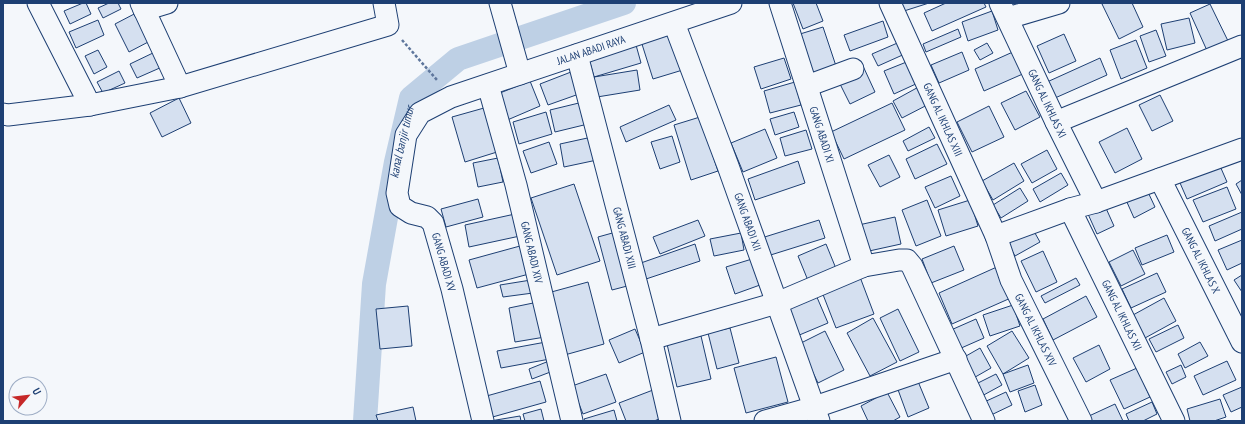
<svg xmlns="http://www.w3.org/2000/svg" width="1245" height="424" font-family="'PT Sans Narrow',sans-serif">
  <rect width="100%" height="100%" fill="#f4f7fb"/>
  <g fill="none" stroke-linecap="round" stroke-linejoin="round">
    <path stroke="#bed0e5" stroke-width="24" id="s1" d="M365 421 374 284 396 162 411 98 458 59 624 3"/>
  </g>
  <path fill="#d5e0f0" stroke="#1d3f73" d="M83 3H86L91 14 70 24 64 11Z
    M109 3H118L121 9 103 18 98 8Z
    M793 3H816L823 21 803 29Z
    M902 3H929L904 11Z
    M946 3H984L986 7 932 31 924 13Z
    M1105 3H1132L1143 27 1119 39 1102 4Z
    M1210 4 1230 45 1209 55 1190 13Z
    M992 11 998 30 968 41 962 22Z
    M138 12 152 40 129 52 115 24Z
    M1189 18 1195 43 1167 50 1161 24Z
    M98 20 104 35 76 48 69 32Z
    M883 21 888 37 850 51 844 35Z
    M823 27 836 66 813 74 800 34Z
    M958 29 961 37 926 52 923 44Z
    M1156 30 1166 56 1149 62 1140 36Z
    M674 31 686 69 653 79 641 41Z
    M1064 34 1076 61 1049 73 1037 46Z
    M1136 40 1147 68 1121 79 1110 50Z
    M902 41 907 53 878 66 872 54Z
    M987 43 993 53 980 60 974 50Z
    M636 45 641 63 594 77 589 59Z
    M98 50 107 67 94 74 85 56Z
    M1015 51 1025 73 984 91 975 69Z
    M155 52 162 67 137 78 130 64Z
    M962 52 969 70 939 83 931 65Z
    M784 58 791 79 761 89 754 67Z
    M1100 58 1107 75 1055 98 1047 82Z
    M909 61 918 83 894 94 884 71Z
    M863 66 875 92 850 104 837 78Z
    M637 70 640 90 597 97 594 77Z
    M119 71 125 83 103 93 97 82Z
    M571 72 579 94 548 105 540 84Z
    M530 81 540 106 505 121 495 95Z
    M795 82 801 105 770 113 764 91Z
    M924 84 933 102 902 118 893 101Z
    M1026 91 1040 117 1015 130 1001 103Z
    M1160 95 1173 121 1152 131 1139 105Z
    M179 98 191 123 162 137 150 113Z
    M583 102 588 124 555 132 550 110Z
    M892 103 905 130 844 159 831 132Z
    M669 105 676 120 626 142 620 127Z
    M989 106 1004 137 972 152 957 122Z
    M484 108 497 152 465 162 452 117Z
    M546 112 552 134 519 144 513 122Z
    M794 112 799 127 775 135 770 119Z
    M700 117 718 171 691 180 674 125Z
    M929 127 935 138 908 151 903 141Z
    M1127 128 1142 159 1115 173 1099 142Z
    M765 129 777 158 743 172 731 143Z
    M806 130 812 149 785 156 780 138Z
    M672 136 680 162 660 169 651 142Z
    M592 137 597 160 564 167 560 144Z
    M549 142 557 164 531 173 523 151Z
    M937 144 947 164 915 179 906 159Z
    M1047 150 1057 169 1032 183 1021 164Z
    M889 155 900 177 880 187 868 165Z
    M498 158 503 182 478 187 473 163Z
    M1217 159 1227 182 1187 199 1177 176Z
    M798 161 805 183 755 200 748 179Z
    M1014 163 1024 181 993 200 982 181Z
    M1061 173 1068 185 1040 202 1033 189Z
    M951 176 960 196 935 208 925 187Z
    M1242 180V195L1236 184Z
    M574 184 600 261 557 275 531 198Z
    M1227 187 1236 209 1203 222 1193 200Z
    M1020 188 1028 201 1001 218 993 205Z
    M1147 190 1155 207 1134 218 1126 200Z
    M478 199 483 217 446 227 441 209Z
    M927 200 941 236 916 246 902 210Z
    M970 200 978 226 946 236 938 210Z
    M1105 206 1114 226 1097 234 1088 214Z
    M1242 212V229L1215 241 1209 226Z
    M515 214 520 236 469 247 465 225Z
    M895 217 901 244 860 253 854 226Z
    M698 220 705 236 660 254 653 237Z
    M819 220 825 238 761 258 755 240Z
    M1031 226 1040 242 1015 256 1006 240Z
    M616 232 631 285 612 290 598 237Z
    M741 233 744 250 714 256 710 239Z
    M1167 235 1174 252 1142 265 1135 248Z
    M1242 240V263L1227 270 1218 250Z
    M695 244 700 261 643 280 638 264Z
    M826 244 837 271 809 283 798 256Z
    M520 246 529 274 477 288 469 260Z
    M954 246 964 270 931 283 922 259Z
    M1133 250 1145 274 1121 286 1109 262Z
    M1043 251 1057 282 1036 292 1021 261Z
    M752 259 760 285 735 294 726 267Z
    M999 266 1013 297 952 324 939 293Z
    M1157 273 1166 292 1131 308 1122 289Z
    M1242 275V292L1234 280Z
    M860 277 874 314 836 328 822 292Z
    M1076 278 1080 285 1045 303 1041 296Z
    M531 280 533 293 503 297 500 285Z
    M588 282 604 344 561 356 544 294Z
    M813 288 828 323 797 336 782 302Z
    M1086 296 1097 317 1053 340 1043 319Z
    M1164 298 1176 321 1145 338 1133 315Z
    M538 302 545 337 515 342 509 308Z
    M1013 305 1020 326 990 336 983 315Z
    M408 306 412 346 380 349 376 309Z
    M898 309 919 352 900 361 880 318Z
    M873 318 897 362 870 376 847 333Z
    M976 319 984 338 959 349 951 330Z
    M1178 325 1184 338 1156 352 1149 339Z
    M730 328 739 363 717 369 708 333Z
    M635 329 645 352 619 363 609 340Z
    M825 331 844 370 818 383 799 344Z
    M1012 331 1029 358 1003 374 987 346Z
    M701 336 711 379 677 387 667 344Z
    M546 342 550 359 501 368 497 351Z
    M1200 342 1208 356 1185 368 1178 354Z
    M1099 345 1110 369 1086 382 1073 358Z
    M980 348 991 368 970 380 959 360Z
    M776 357 788 402 746 413 734 368Z
    M549 361 553 371 532 379 529 369Z
    M1227 361 1236 380 1203 395 1194 376Z
    M1028 365 1034 383 1010 392 1003 374Z
    M1181 365 1186 377 1172 384 1166 372Z
    M1137 368 1150 397 1124 409 1110 380Z
    M606 374 616 402 583 414 572 386Z
    M996 374 1002 385 980 397 974 385Z
    M917 379 929 408 908 417 897 387Z
    M540 381 546 402 489 418 483 397Z
    M1035 385 1042 405 1025 412 1018 391Z
    M1242 387V407L1231 412 1223 395Z
    M653 390 664 417 654 421H626L619 403Z
    M887 392 900 417 893 421H868L861 406Z
    M1006 392 1012 405 989 416 982 403Z
    M1220 399 1226 417 1214 421H1190L1187 409Z
    M1152 402 1157 414 1143 421H1129L1126 414Z
    M1115 404 1123 421H1092L1089 416Z
    M413 407 416 421H378L376 415Z
    M541 409 544 421H525L523 414Z
    M614 410 617 421H585L584 419Z
    M520 416 521 421H490Z"/>
  <g fill="none" stroke-linecap="round" stroke-linejoin="round">
    <defs>
      <g id="street">
        <path d="M38 3 90 105"/>
        <path d="M141 3 180 87"/>
        <path d="M500 3 520 74"/>
        <path id="s2" d="M780 3 864 266"/>
        <path id="s3" d="M890 3 996 236 1011 280 1081 421"/>
        <path id="s4" d="M1000 3 1056 122 1096 202"/>
        <path d="M144 10 167 3"/>
        <path d="M1008 18 1059 3"/>
        <path id="s5" d="M674 23 728 166 819 421"/>
        <path id="s6" d="M577 55 651 339 670 421"/>
        <path id="s7" d="M488 85 516 185 572 421"/>
        <path d="M807 86 853 69"/>
        <path d="M3 114 8 115 90 105 180 87 388 25 384 3"/>
        <path d="M1056 122 1242 46"/>
        <path id="s8" d="M1160 179 1242 342"/>
        <path id="s9" d="M1070 209 1174 421"/>
        <path d="M996 236 1070 209 1096 202 1242 149"/>
        <path d="M651 339 777 303 864 266 899 260H907L912 266 984 421"/>
        <path id="s10" d="M483 421 452 289 433 223 427 217 411 213 400 206 397 193 406 135 420 113 451 97 731 3"/>
        <path d="M765 421 815 407 956 359"/>
      </g>
    </defs>
    <use href="#street" stroke="#1d3f73" stroke-width="23"/>
    <path stroke="#5e769c" stroke-width="2.5" stroke-dasharray="3 2" stroke-linecap="butt" d="M402 40 437 80"/>
    <use href="#street" stroke="#f4f7fb" stroke-width="21"/>
  </g>
  <g text-anchor="middle" dominant-baseline="central" stroke-width="3" stroke-linejoin="round" paint-order="stroke">
    <g font-size="11" fill="#1d3f73" stroke="#f4f7fb">
      <text stroke="none"><textPath href="#s10" startOffset="523">JALAN ABADI RAYA</textPath></text>
      <text stroke="none"><textPath href="#s4" startOffset="111">GANG AL IKHLAS XI</textPath></text>
      <text stroke="none"><textPath href="#s3" startOffset="128">GANG AL IKHLAS XIII</textPath></text>
      <text stroke="none"><textPath href="#s2" startOffset="138">GANG ABADI XI</textPath></text>
      <text stroke="none"><textPath href="#s5" startOffset="212">GANG ABADI XII</textPath></text>
      <text stroke="none"><textPath href="#s6" startOffset="189">GANG ABADI XIII</textPath></text>
      <text stroke="none"><textPath href="#s7" startOffset="173">GANG ABADI XIV</textPath></text>
      <text stroke="none"><textPath href="#s8" startOffset="91">GANG AL IKHLAS X</textPath></text>
      <text transform="translate(444 262) rotate(74)">GANG ABADI XV</text>
      <text stroke="none"><textPath href="#s9" startOffset="118">GANG AL IKHLAS XII</textPath></text>
      <text stroke="none"><textPath href="#s3" startOffset="358">GANG AL IKHLAS XIV</textPath></text>
    </g>
    <g font-size="12" font-style="italic" fill="#1d3f73" stroke="#f4f7fb">
      <text stroke="none"><textPath href="#s1" startOffset="282">kanal banjir timur</textPath></text>
    </g>
  </g>
  <rect width="1245" height="424" fill="none" stroke="#1d3f73" stroke-width="8"/>
  <g transform="translate(28 396) rotate(62)"><circle r="19" fill="#f4f7fb" stroke="#9eadc5"/>
  <path d="M0-3L7 15L0 10L-7 15Z" fill="#c62828"/>
  <text y="-6" font-size="11" font-weight="bold" text-anchor="middle" fill="#1d3f73">U</text>
  </g>
</svg>
